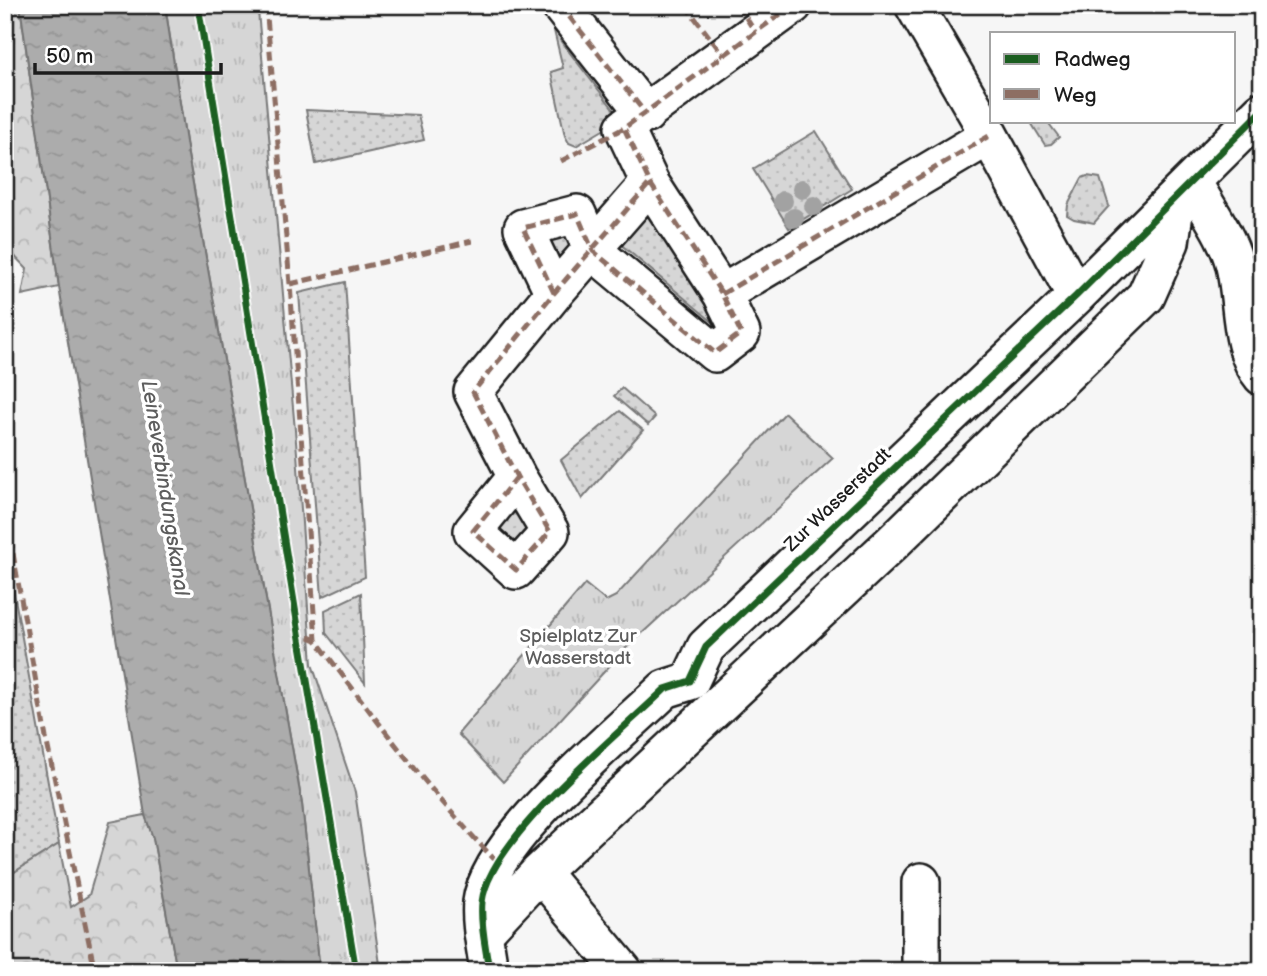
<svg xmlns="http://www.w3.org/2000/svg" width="1267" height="976" font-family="'Balsamiq Sans',sans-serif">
  <defs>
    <pattern id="grass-dots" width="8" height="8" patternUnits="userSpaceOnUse" patternTransform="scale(1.75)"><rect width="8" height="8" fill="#d6d6d6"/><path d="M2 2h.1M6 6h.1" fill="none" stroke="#b7b7b7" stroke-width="1.8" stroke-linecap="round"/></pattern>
    <pattern id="forest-crowns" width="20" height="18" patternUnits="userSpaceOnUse" patternTransform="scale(1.75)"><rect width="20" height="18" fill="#d6d6d6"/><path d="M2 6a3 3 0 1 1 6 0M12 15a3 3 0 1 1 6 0" fill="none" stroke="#b7b7b7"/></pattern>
    <pattern id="park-tufts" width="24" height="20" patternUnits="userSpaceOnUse" patternTransform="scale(1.75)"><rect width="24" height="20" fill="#d6d6d6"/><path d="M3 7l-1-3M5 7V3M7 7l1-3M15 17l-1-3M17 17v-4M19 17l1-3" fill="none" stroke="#b7b7b7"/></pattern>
    <pattern id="water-ripples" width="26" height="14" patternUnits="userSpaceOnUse" patternTransform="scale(1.75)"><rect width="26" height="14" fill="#acacac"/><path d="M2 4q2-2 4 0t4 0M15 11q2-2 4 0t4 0" fill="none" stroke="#939393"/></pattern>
  </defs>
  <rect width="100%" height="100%" fill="#f6f6f6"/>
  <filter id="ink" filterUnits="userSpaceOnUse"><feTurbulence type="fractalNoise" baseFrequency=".0143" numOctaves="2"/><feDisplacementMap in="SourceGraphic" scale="14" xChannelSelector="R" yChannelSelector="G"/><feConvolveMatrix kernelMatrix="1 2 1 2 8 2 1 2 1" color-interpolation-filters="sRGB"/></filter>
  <g filter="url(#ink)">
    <path fill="url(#grass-dots)" stroke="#797979" stroke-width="2" d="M550 14 566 34 560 40 615 111 621 107 620 120 576 146 569 143 565 136 551 72 563 68Z
      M306 110 418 115 424 140 316 164Z
      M1030 121H1047L1059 137 1051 144 1045 145Z
      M816 131 852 189 789 228 753 169Z
      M1087 176 1100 178 1109 206 1094 223 1074 219 1067 215 1068 205 1082 178Z
      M651 205 721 329 619 243Z
      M580 231 562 267 545 240Z
      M345 282 365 577 322 597 299 293Z
      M622 388 655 417 648 425 614 396Z
      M620 411 643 430 582 499 561 460Z
      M512 506 533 527 520 548 497 531Z
      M5 543 59 844 5 878Z
      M361 593 365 683 326 633 325 610Z"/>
    <path fill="url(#forest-crowns)" stroke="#797979" stroke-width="2" d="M5 5H20L59 287 22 295 27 269 5 246Z
      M145 815 153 838 177 971H5V878L59 844 71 907 89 895 110 822Z"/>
    <path fill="url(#park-tufts)" stroke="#797979" stroke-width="2" d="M165 5H255L258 11 297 453 312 664 355 792 381 971H320L302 804 188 155Z
      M785 413 833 458 625 649 503 782 458 734 585 584 606 601 616 596Z"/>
    <path fill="url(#water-ripples)" stroke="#727272" stroke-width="2" d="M20 5H165L188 155 302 804 320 971H177L153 838 145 815 59 287Z"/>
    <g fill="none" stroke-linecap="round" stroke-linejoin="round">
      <defs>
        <path id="minor" d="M560 5 646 114
          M914 5 978 115 1076 296
          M1192 181C1206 208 1226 233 1234 262 1244 297 1238 348 1262 376
          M554 293 523 228 577 214 593 251 715 353 741 333 722 294 650 183 624 128 793 5
          M722 294 989 136
          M517 477 473 531 516 570 550 532 517 477 473 392 554 293 650 183
          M540 872 623 971
          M921 882V971
          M483 933 540 872 892 543 1146 296 1170 242 1176 198
          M489 971C486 948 480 924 482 902 489 839 619 734 665 689L690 681 706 647 1076 296 1262 111"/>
      </defs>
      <use href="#minor" stroke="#1c1c1c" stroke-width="42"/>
      <use href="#minor" stroke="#fff" stroke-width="37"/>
      <path stroke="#8d6e63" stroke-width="5" stroke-dasharray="10 5" stroke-linecap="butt" d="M266 5 290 284 316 640
        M560 5 646 114
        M685 5 724 56
        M738 5 755 32
        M561 161 624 128
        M290 284 472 241
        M554 293 523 228 577 214 593 251 715 353 741 333 722 294 650 183 624 128 793 5
        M722 294 989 136
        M517 477 473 531 516 570 550 532 517 477 473 392 554 293 650 183
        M5 509 46 738 95 971
        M309 637 316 640C373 716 430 793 497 862"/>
      <defs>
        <path id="cycleway" d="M198 5 299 633 356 971
          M489 971C486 948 480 924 482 902 489 839 619 734 665 689L690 681 706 647 1076 296 1262 111"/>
      </defs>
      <use href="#cycleway" stroke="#fff" stroke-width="11"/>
      <use href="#cycleway" stroke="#1b5e20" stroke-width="7"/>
    </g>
    <g fill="#a2a2a2">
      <circle cx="802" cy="189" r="10"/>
      <circle cx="783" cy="201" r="10"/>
      <circle cx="814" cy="206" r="10"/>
      <circle cx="794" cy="218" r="10"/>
    </g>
  </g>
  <g text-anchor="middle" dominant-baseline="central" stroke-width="7" stroke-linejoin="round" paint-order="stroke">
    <g font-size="19" fill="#1c1c1c" stroke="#fff">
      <text transform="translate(838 500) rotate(-44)">Zur Wasserstadt</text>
    </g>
    <g font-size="19" fill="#5d5d5d" stroke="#fff">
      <text x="578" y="636">Spielplatz Zur<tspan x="578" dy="22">Wasserstadt</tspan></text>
    </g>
    <g font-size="21" font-style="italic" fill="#5d5d5d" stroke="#fff">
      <text transform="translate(165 488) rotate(81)">Leineverbindungskanal</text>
    </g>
  </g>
  <rect width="1267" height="976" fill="none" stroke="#fff" stroke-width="28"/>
  <rect x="14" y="14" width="1239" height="948" fill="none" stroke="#1c1c1c" stroke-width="2.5" filter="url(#ink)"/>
  <rect x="990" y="32" width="245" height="91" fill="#ffffff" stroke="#a4a4a4" stroke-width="2"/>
  <rect x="1004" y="54" width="35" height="10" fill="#1b5e20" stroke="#a4a4a4" stroke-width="2"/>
  <text x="1054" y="66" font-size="21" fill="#1c1c1c">Radweg</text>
  <rect x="1004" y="89" width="35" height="10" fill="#8d6e63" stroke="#a4a4a4" stroke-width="2"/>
  <text x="1054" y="102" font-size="21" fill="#1c1c1c">Weg</text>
  <path d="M35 63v10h186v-10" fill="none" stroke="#1c1c1c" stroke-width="3.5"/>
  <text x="46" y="63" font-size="21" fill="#1c1c1c" stroke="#ffffff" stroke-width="5" paint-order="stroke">50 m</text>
</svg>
